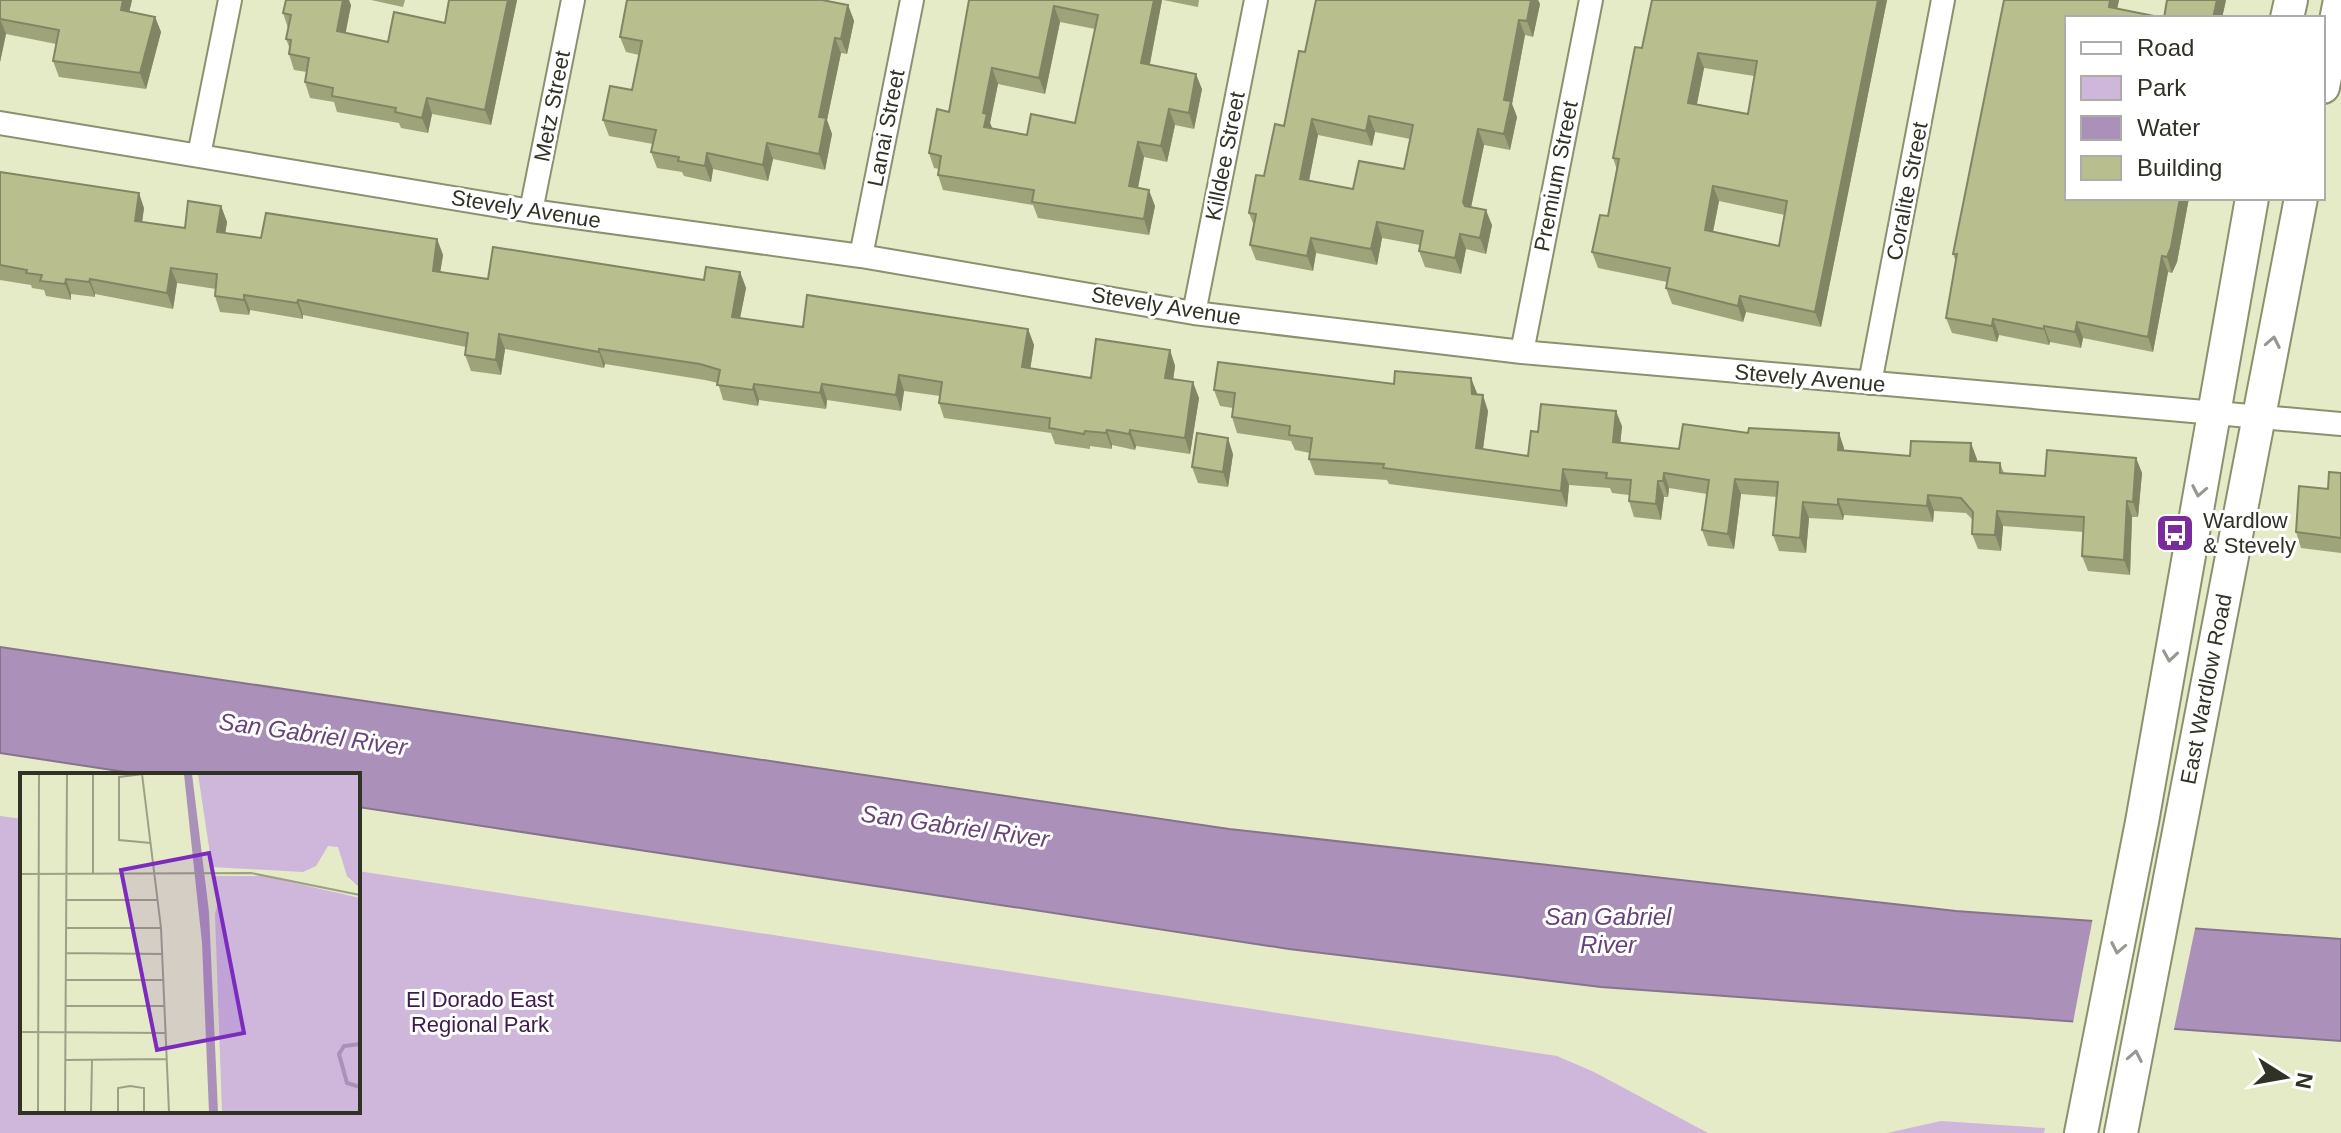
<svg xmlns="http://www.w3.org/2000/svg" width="2341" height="1133" font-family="Helvetica,sans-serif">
  <rect width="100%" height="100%" fill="#e5eac7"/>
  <path fill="#ceb7db" d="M0 816 22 819V1111H358V871L1557 1056 1594 1072 1708 1133H0Z
    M1941 1121 2045 1128 2044 1133H1887Z"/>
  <path fill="#ab90ba" stroke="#86748d" stroke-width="2" d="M0 647 1229 829 1956 911 2341 939V1041L1601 987 1289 949 358 807V775H145L0 753Z"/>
  <path fill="#e5eac7" d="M2093 917 2196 924 2173 1034 2072 1028Z"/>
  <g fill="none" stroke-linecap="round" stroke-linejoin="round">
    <defs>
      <path id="street" d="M0 123 531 211 861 256 1194 313 1522 352 2341 424
        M199 155 230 0
        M531 211 573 0
        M861 256 912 0
        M1194 313 1256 0
        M1522 352 1591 0
        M1870 383 1943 0"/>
      <path id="secondary" d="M2287 18 2291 0
        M2323 87 2340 0
        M2081 1133 2142 822 2252 198
        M2121 1133 2301 198"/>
    </defs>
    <use href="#street" stroke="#8c9070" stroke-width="26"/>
    <use href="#secondary" stroke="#8c9070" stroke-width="36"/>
    <use href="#street" stroke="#fff" stroke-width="22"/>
    <use href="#secondary" stroke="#fff" stroke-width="32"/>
  </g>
  <path fill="#9ea379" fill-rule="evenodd" d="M0 0H132L129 12 155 17 161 32 146 89 59 77 53 61 56 44 6 34 0 62Z
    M371 0H405L403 7Z
    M449 0H517L491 125 432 114 428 133 401 128 399 123 337 112 334 102 310 98 305 82 307 72 294 70 289 54 290 49 286 39 288 28 283 13 351 5 345 33 388 42 445 23Z
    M969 0H1162L1150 64 1202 89 1194 129 1175 125 1167 162 1144 157 1138 188 1155 206 1149 235 1038 218 1033 205 943 190 938 175 939 169 934 168 929 153 949 112ZM1060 22 1095 29 1075 123 1027 135 992 128 990 123 998 84 1045 94Z
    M1163 0H1199L1198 7Z
    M1316 0H1538L1540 4 1533 37 1525 35 1512 104 1517 117 1510 150 1484 145 1471 207 1492 225 1486 254 1466 249 1461 274 1425 267 1419 251 1420 245 1382 238 1377 265 1316 253 1313 271 1256 260 1250 245 1254 226 1249 213 1284 126 1305 52ZM1375 132 1410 139 1404 169 1353 189 1309 181 1318 135 1372 146Z
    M1887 0 1821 327 1746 312 1743 322 1672 304 1666 288 1667 282 1598 268 1592 252 1608 216 1617 170 1613 158 1642 48ZM1704 68 1754 76 1748 114 1697 104ZM1719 201 1785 215 1779 246 1713 232Z
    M2004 0H2119L2117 9 2164 18 2167 0H2226L2222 18H2067V198H2189L2177 262 2172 273 2168 272 2153 352 2083 338 2081 348 2050 342 2049 345 1999 335 1997 342 1952 333 1946 318 1956 262 1953 254Z
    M848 5 854 21 847 54 841 53 827 120 832 134 825 170 773 159 768 181 713 169 711 182 684 176 682 172 657 168 651 152 653 144 609 136 603 120 632 90 639 55 626 52 620 37Z
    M0 172 144 208 142 222 185 228 221 206 227 222 225 233 261 238 437 239 443 255 440 272 488 279 704 280 740 272 746 288 740 318 803 327 1028 329 1034 345 1030 369 1091 378 1170 350 1175 366 1173 380 1199 398 1190 454 1136 446 1135 450 1112 445V449L1090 446V449L1055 444 1051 433 944 418 939 403 940 396 904 391 901 411 827 400 826 409 759 400 758 406 723 400 718 383 705 380 605 364 604 368 505 349 501 375 471 371 465 355 466 347 303 315V319L250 310 249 315 220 312 215 296 216 289 177 283 173 309 95 294V297L71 294V300L46 296 44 290 32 288 31 285 0 280Z
    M1214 390 1477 395 1488 411 1483 449 1528 456 1538 432 1622 426 1620 443 1679 449 1748 433H1839L1844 451 1910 456 1971 443 1976 462 2000 463 2004 473 2045 476 2136 458 2142 473 2138 517H2132L2130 575 2088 571 2082 556 2084 532 2003 526 2001 551 1978 549 1972 534 1973 520 1966 513 1934 511 1933 522 1844 515 1843 520 1809 518 1806 553 1779 551 1773 535 1777 497 1741 494 1734 549 1708 546 1702 530 1707 494 1669 488 1668 497H1664L1661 520 1634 517 1629 501V495L1612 493 1610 488 1569 485 1567 507 1389 484 1387 480 1315 475 1309 459 1310 453 1295 450 1291 441 1237 433 1232 417 1233 408 1220 406Z
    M1233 454 1228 487 1198 483 1192 467Z
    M2341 473V553L2301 548 2296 532Z"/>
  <path fill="#818563" d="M123 0H132L126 26 121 10Z
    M343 0H349L351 5 343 47 337 31Z
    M508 0H517L491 125 485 110Z
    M1154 0H1162L1147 78 1141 63Z
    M1531 0H1538L1540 4 1533 37 1527 21Z
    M1878 0H1887L1821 327 1815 312Z
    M2110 0H2119L2115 18 2109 7Z
    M2217 0H2226L2222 18H2213Z
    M848 5 854 21 847 54 841 39Z
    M1054 6 1060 22 1045 94 1039 78Z
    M155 17 161 32 146 89 140 73Z
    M0 19 6 34 0 62Z
    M1519 20 1525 35 1512 104 1517 117 1510 150 1504 134V100Z
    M835 38 841 53 827 120 832 134 825 170 819 154V117Z
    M1698 53 1704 68 1694 118 1688 103Z
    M992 68 998 84 990 123 993 130 984 127 983 113Z
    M1196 74 1202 89 1194 129 1189 113Z
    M427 98 432 114 428 133 422 118Z
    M1169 109 1175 125 1167 162 1161 146Z
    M1369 116 1375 132 1372 146 1366 131Z
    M1312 119 1318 135 1306 195 1300 179Z
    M1478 129 1484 145 1469 217 1463 202Z
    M1138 142 1144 157 1135 202 1129 186Z
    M767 143 773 159 768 181 763 165Z
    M707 153 713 169 711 182 705 166Z
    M1713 186 1719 201 1710 246 1705 230Z
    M1149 190 1155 206 1149 235 1144 219Z
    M139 193 144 208 140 236 135 221Z
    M2180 198H2189L2177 262 2172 273 2167 257Z
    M221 206 227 222 223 248 217 232Z
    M1486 210 1492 225 1486 254 1480 238Z
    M1377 222 1382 238 1377 265 1371 249Z
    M1460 234 1466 249 1461 274 1455 258Z
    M1311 238 1316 253 1313 271 1307 256Z
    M437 239 443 255 438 286 433 271Z
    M2162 256 2168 272 2153 352 2148 337Z
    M171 268 177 283 173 309 167 293Z
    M740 272 746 288 737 333 732 317Z
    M66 279 71 294V300L65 284Z
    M90 279 95 294V297L89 282Z
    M244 295 250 310 249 315 244 300Z
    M1740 296 1746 312 1743 322 1738 306Z
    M298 300 303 315V319L297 303Z
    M1993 319 1999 335 1997 342 1992 326Z
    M2077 322 2083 338 2081 348 2075 332Z
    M2044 326 2050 342 2049 345 2044 329Z
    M1028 329 1034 345 1028 383 1022 367Z
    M499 334 505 349 501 375 496 360Z
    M599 349 605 364 604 368 599 352Z
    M1170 350 1175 366 1171 394 1165 378Z
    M899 375 904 391 901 411 896 395Z
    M1471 378 1477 393 1478 410 1472 394Z
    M1193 382 1199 398 1190 454 1185 438Z
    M754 384 759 400 758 406 753 390Z
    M822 384 827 400 826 409 820 393Z
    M1483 395 1488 411 1481 464 1476 448Z
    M1616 411 1622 426 1619 458 1613 442Z
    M1107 430 1112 445V449L1106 433Z
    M1130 430 1136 446 1135 450 1129 434Z
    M1839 433 1844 448 1843 466 1838 450Z
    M1228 438 1233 454 1228 487 1223 472Z
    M1971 443 1977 459 1976 477 1970 461Z
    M2136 458 2142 473 2138 517 2133 502Z
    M1563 469 1569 485 1567 507 1561 491Z
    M1664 473 1669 488 1668 497 1663 481Z
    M1735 479 1741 494 1734 549 1728 534Z
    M1658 481 1664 497 1661 520 1656 504Z
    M1928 495 1934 511 1933 522 1927 506Z
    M1838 499 1844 515 1843 520 1838 505Z
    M2127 501 2132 517 2130 575 2124 560Z
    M1803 502 1809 518 1806 553 1800 538Z
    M1997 511 2003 526 2001 551 1995 535Z"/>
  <path fill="#b8be8d" stroke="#818563" stroke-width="2" fill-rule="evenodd" d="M0 0H123L121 10 155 17 140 73 53 61 59 30 0 19Z
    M286 0H343L337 31 388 42 394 12 445 23 449 0H508L485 110 427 98 422 118 395 112 396 108 332 96 333 88 305 82 309 58 289 54 291 40 286 39 291 15 283 13Z
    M627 0H822L848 5 841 39 835 38 819 117 826 118 819 154 767 143 763 165 707 153 705 166 678 161 679 157 651 152 656 130 603 120 610 86 632 90 642 41 620 37Z
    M969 0H1154L1141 63 1196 74 1189 113 1169 109 1161 146 1138 142 1129 186 1149 190 1144 219 1032 202 1034 190 938 175 941 156 929 153 937 109 949 112ZM1054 6 1098 15 1075 123 1031 114 1027 135 984 127 987 114 983 113 992 68 1039 78Z
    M1316 0H1531L1527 21 1519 20 1504 100 1511 101 1504 134 1478 129 1463 202 1465 206 1486 210 1480 238 1460 234 1455 258 1419 251 1423 231 1377 222 1371 249 1311 238 1307 256 1250 245 1256 214 1249 213 1256 175 1264 176 1275 124 1284 126 1299 51 1305 52ZM1369 116 1413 125 1404 169 1359 161 1353 189 1300 179 1312 119 1366 131Z
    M1652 0H1878L1815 312 1740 296 1738 306 1666 288 1670 268 1592 252 1600 215 1608 216 1619 159 1613 158 1635 47 1642 48ZM1698 53 1757 61 1748 114 1688 103ZM1713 186 1787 201 1779 246 1705 230Z
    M2004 0H2110L2109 7 2164 18 2167 0H2217L2213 18H2067V198H2180L2171 247 2167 257 2162 256 2148 337 2077 322 2075 332 2044 326V329L1993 319 1992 326 1946 318 1957 254H1953Z
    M0 172 139 193 135 221 185 228 188 201 221 206 217 232 261 238 266 213 437 239 433 271 488 279 493 247 704 280 706 267 740 272 732 317 803 327 807 295 1028 329 1022 367 1091 378 1096 339 1170 350 1165 378 1193 382 1185 438 1130 430 1129 434 1107 430 1106 433 1085 431 1084 434 1049 428 1050 418 939 403 942 382 899 375 896 395 822 384 820 393 754 384 753 390 717 385 720 370 700 364 599 349V352L499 334 496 360 465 355 468 333 298 300 297 303 244 295V300L215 296 217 274 171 268 167 293 90 279 89 282 66 279 65 284 40 281 42 275 26 273 27 270 0 265Z
    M1218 362 1394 384 1395 371 1471 378 1472 394 1483 395 1476 448 1528 456 1531 431 1538 432 1541 404 1616 411 1613 442 1679 449 1683 424 1748 433 1749 428 1839 433 1838 450 1910 456 1911 441 1971 443 1970 461 2000 463V473L2045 476 2047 450 2136 458 2133 502 2127 501 2124 560 2082 556 2084 517 1997 511 1995 535 1972 534 1973 512 1961 498 1928 495 1927 506 1838 499V505L1803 502 1800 538 1773 535 1778 482 1735 479 1728 534 1702 530 1709 480 1664 473 1663 481H1658L1656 504 1629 501 1631 480 1606 478 1607 473 1563 469 1561 491 1383 468 1384 464 1309 459 1312 438 1289 435 1290 426 1232 417 1235 393 1214 390Z
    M1197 433 1228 438 1223 472 1192 467Z
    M2329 472 2341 473V538L2296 532 2299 486 2328 489Z"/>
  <defs><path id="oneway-chevron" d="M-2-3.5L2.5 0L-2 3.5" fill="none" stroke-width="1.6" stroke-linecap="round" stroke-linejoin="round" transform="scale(2)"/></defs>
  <g stroke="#989892">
    <use href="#oneway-chevron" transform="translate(2273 342) rotate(-79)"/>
    <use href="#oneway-chevron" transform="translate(2199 491) rotate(101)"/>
    <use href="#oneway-chevron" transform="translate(2170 656) rotate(99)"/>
    <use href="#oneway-chevron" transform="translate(2118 948) rotate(101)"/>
    <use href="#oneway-chevron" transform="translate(2135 1056) rotate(-79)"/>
  </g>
  <defs>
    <symbol id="bus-square" viewBox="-11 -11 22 22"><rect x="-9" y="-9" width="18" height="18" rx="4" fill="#7a2b9c" stroke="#fff"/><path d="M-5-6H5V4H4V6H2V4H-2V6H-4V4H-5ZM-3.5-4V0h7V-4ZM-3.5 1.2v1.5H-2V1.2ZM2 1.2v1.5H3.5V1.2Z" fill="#fff"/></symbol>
  </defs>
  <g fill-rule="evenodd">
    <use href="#bus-square" x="2153" y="511" width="44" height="44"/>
  </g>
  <g text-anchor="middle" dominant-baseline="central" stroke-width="6" stroke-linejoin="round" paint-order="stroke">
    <g font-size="22" fill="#303225" stroke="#fff">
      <text transform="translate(552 106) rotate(-79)">Metz Street</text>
      <text transform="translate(886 128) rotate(-79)">Lanai Street</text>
      <text transform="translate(1225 156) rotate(-79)">Killdee Street</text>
      <text transform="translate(1556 176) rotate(-79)">Premium Street</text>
      <text transform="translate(1907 191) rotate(-79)">Coralite Street</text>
      <text transform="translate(526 209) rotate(9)">Stevely Avenue</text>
      <text transform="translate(1166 306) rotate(9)">Stevely Avenue</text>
      <text transform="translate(1810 378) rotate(5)">Stevely Avenue</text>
      <text transform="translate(2206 689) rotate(-79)">East Wardlow Road</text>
    </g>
    <g font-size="22" fill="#303225" stroke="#fff" text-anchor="start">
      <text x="2203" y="520">Wardlow<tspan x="2203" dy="25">&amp; Stevely</tspan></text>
    </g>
    <g font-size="22" fill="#3e1a4f" stroke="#fff">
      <text x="480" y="999">El Dorado East<tspan x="480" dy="25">Regional Park</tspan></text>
    </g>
    <g font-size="24" font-style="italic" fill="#674279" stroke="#fff">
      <text transform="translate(313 734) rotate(8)">San Gabriel River</text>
      <text transform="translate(955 826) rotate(8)">San Gabriel River</text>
      <text x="1608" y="916">San Gabriel<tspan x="1608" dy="28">River</tspan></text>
    </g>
  </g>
  <g transform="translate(20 773)">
    <rect width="340" height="340" fill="#e5eac7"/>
    <path d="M178 1H340V115L327 103 318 74 308 73 296 93 283 99 192 94ZM193 103H244L340 125V339H202L195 141 199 126Z" fill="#ceb7db"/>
    <path d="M164 1H172L189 139 198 339H189L182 170Z" fill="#ab90ba"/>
    <path fill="none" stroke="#ab90ba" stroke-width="4" d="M340 271 324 273 319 281 327 310 340 314"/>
    <path fill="none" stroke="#9da086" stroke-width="2" d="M122 1 141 155 149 339M123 1 99 4V67L131 70M0 101 231 100 340 122M73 101V1M46 127H138M46 155H141M46 180 143 181M45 207H143M45 233H145M0 259 146 260M45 287 147 286M18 339 19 1M45 339 47 1M71 339 72 287M98 339V315L110 313 124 315V339"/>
    <path fill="#7b2cbf" fill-opacity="0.15" stroke="#7b2cbf" stroke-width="4" d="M189 80 224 260 137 277 101 97Z"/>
    <rect width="340" height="340" fill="none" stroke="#303225" stroke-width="4"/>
  </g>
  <rect x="2065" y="16" width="260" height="184" fill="#ffffff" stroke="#acada8" stroke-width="2"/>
  <rect x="2081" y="42" width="40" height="12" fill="#ffffff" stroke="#acada8" stroke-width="2"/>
  <text x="2137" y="56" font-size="24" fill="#303225">Road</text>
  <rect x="2081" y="76" width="40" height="24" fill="#ceb7db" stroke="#acada8" stroke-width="2"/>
  <text x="2137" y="96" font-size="24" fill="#303225">Park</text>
  <rect x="2081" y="116" width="40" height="24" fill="#ab90ba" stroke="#acada8" stroke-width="2"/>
  <text x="2137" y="136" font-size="24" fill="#303225">Water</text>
  <rect x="2081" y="156" width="40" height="24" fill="#b8be8d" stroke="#acada8" stroke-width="2"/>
  <text x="2137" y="176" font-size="24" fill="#303225">Building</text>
  <g transform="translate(2285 1077) rotate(101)" stroke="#ffffff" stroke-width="6" paint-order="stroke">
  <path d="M0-6L14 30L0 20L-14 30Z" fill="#303225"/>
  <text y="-12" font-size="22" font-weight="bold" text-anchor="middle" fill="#303225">N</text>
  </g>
</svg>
